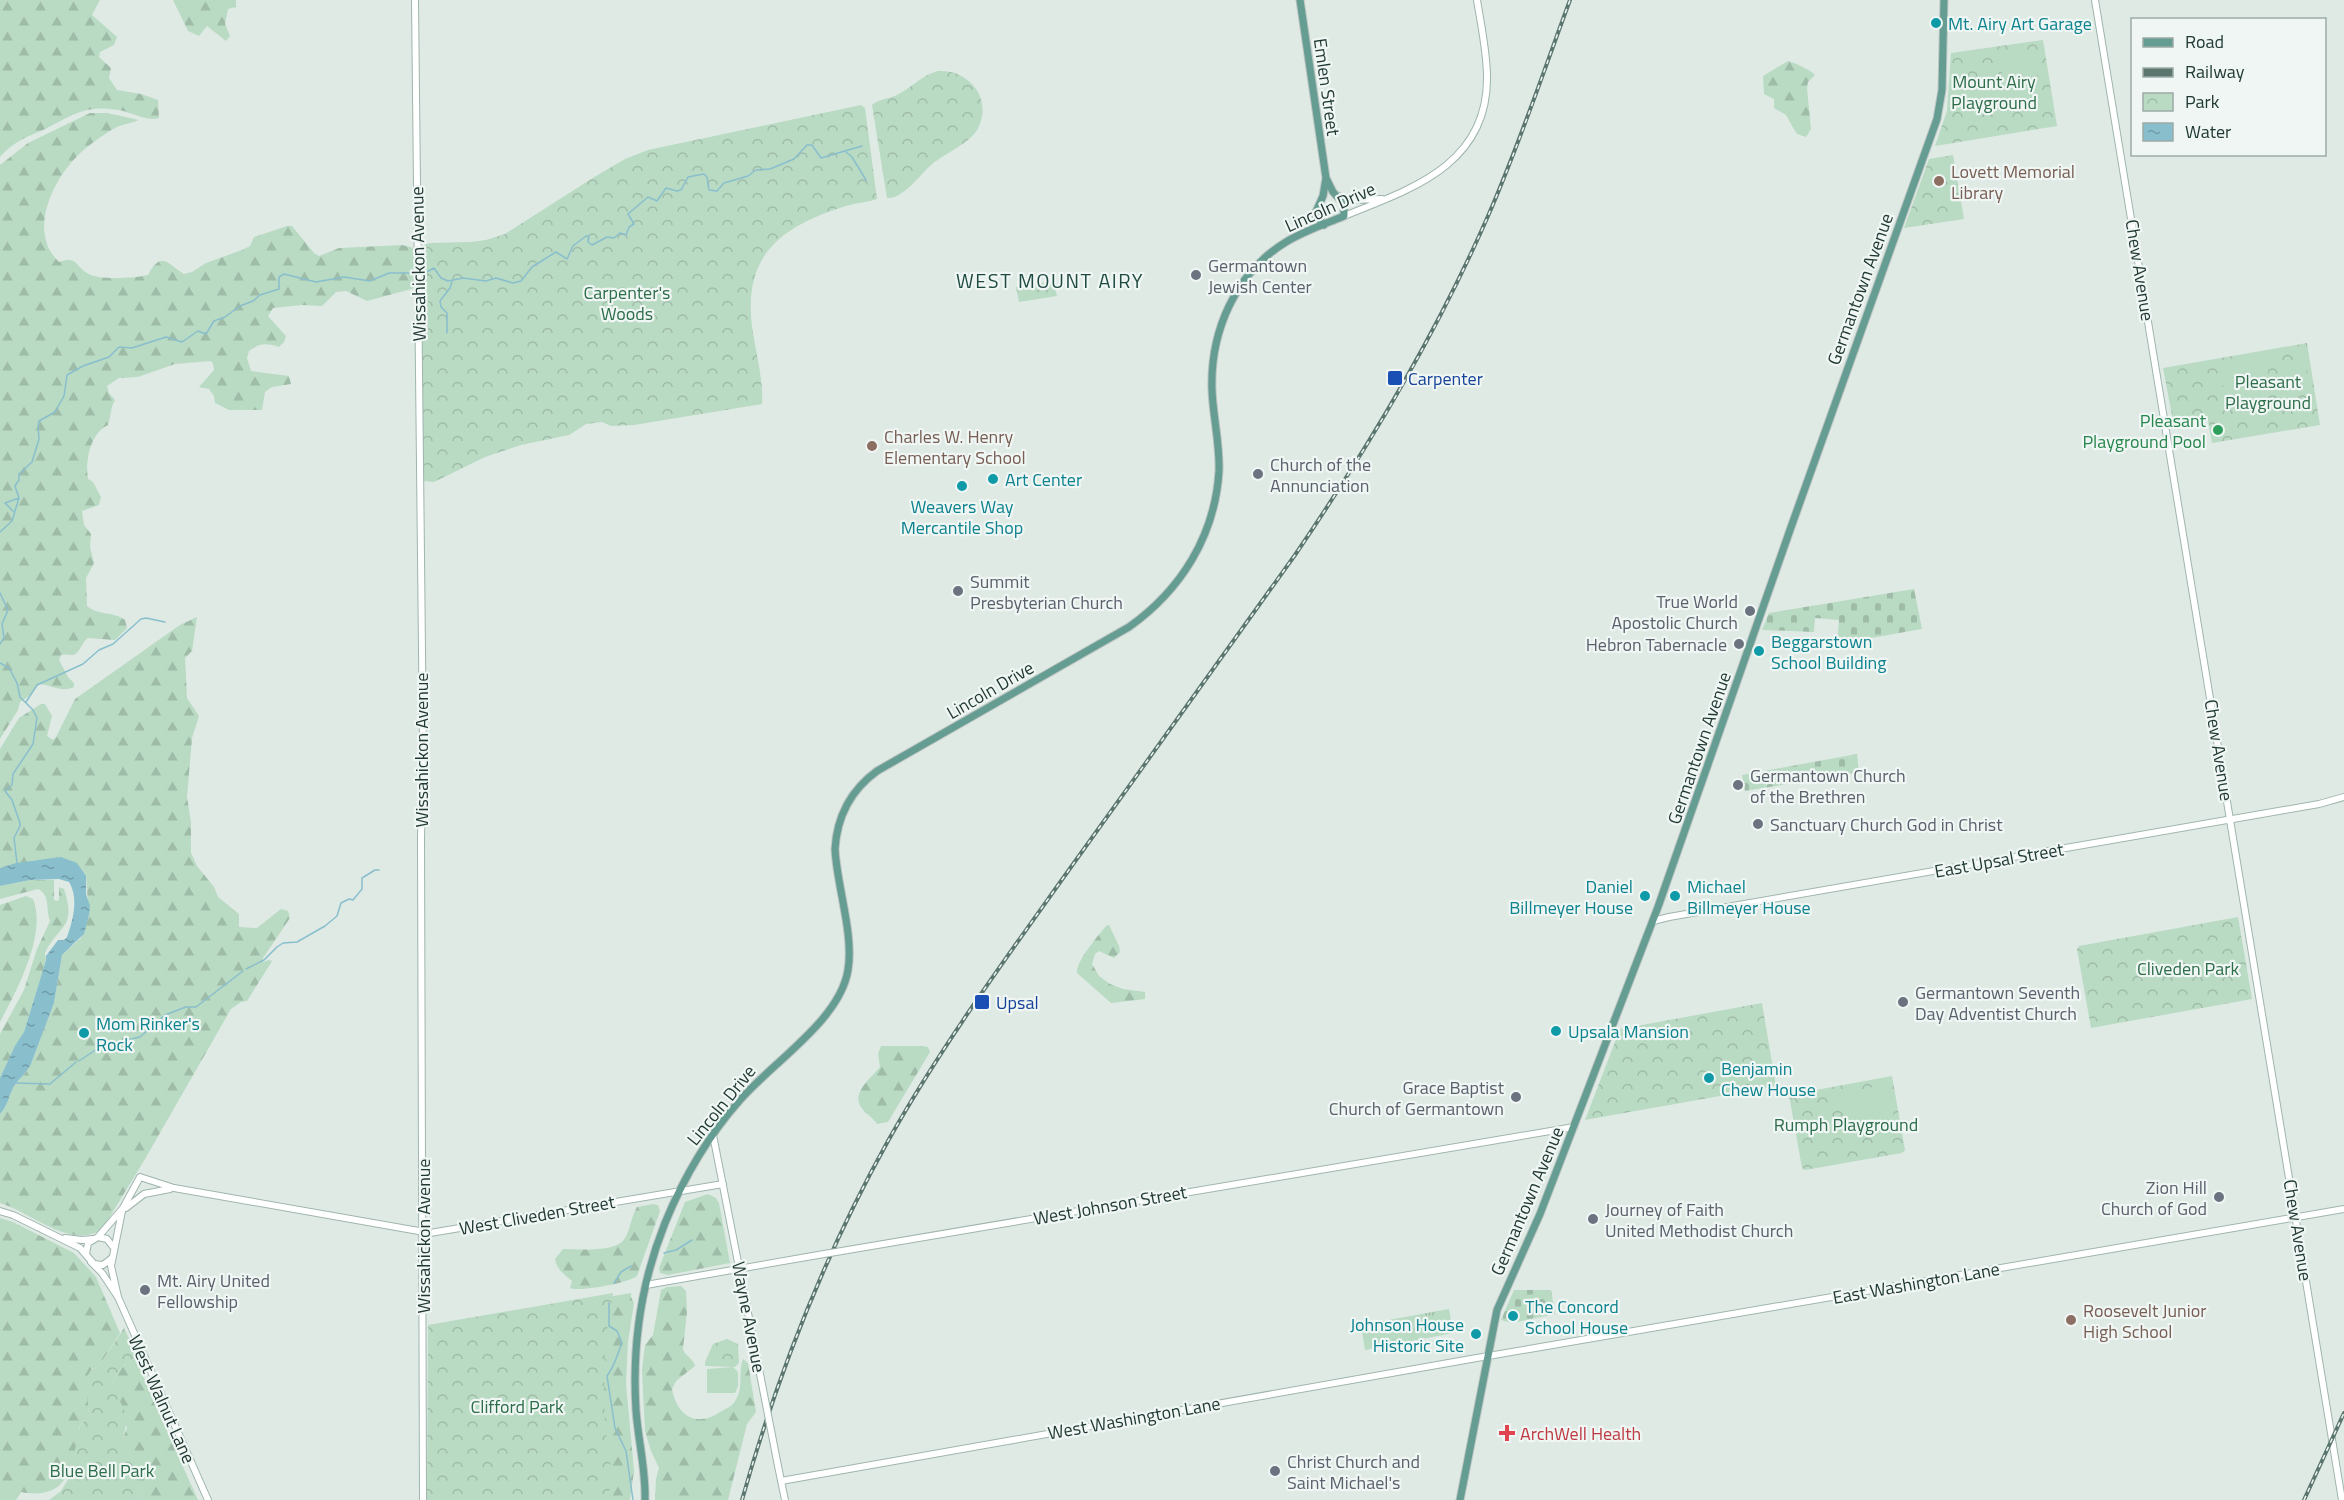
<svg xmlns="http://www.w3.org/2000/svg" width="2344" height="1500" font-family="'Titillium Web',sans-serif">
  <defs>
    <pattern id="grass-tufts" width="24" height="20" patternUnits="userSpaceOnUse" patternTransform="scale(1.5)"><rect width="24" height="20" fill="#b9dac3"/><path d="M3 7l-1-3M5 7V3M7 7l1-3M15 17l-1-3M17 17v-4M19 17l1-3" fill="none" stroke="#9fbca8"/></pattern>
    <pattern id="forest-firs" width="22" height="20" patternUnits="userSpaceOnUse" patternTransform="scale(1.5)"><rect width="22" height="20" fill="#b9dac3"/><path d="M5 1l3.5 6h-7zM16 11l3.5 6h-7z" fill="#9fbca8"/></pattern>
    <pattern id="cemetery-stones" width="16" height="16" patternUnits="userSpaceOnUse" patternTransform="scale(1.5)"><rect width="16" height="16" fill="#b9dac3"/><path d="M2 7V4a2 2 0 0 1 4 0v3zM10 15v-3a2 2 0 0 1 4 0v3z" fill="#9fbca8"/></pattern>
    <pattern id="park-crowns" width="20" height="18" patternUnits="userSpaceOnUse" patternTransform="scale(1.5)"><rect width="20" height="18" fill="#b9dac3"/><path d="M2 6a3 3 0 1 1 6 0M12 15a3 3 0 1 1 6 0" fill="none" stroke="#9fbca8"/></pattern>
    <pattern id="water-ripples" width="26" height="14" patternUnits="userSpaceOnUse" patternTransform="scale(1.5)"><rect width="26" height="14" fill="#89bfcd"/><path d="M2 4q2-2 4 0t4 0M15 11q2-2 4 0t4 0" fill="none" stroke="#709ca7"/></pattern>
  </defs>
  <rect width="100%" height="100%" fill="#dfeae5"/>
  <path fill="url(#grass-tufts)" d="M1449 1309 1453 1333 1365 1350 1361 1325Z"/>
  <path fill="url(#forest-firs)" d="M0 0H100L92 15 117 37 114 45 100 52 99 57 111 68 109 78 117 90 141 94 158 100 159 118C147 122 131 112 118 110 85 104 71 116 43 130 24 138 14 142 0 157Z
    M173 0H236V7L228 9 225 24 230 36 226 41 207 26 199 36 188 31Z
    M1788 61C1795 63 1811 70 1815 75L1808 82 1807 88 1811 129 1806 137 1797 134 1786 115 1774 108V99L1764 94 1763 76Z
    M90 113H107L139 120C132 123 124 124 117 127 107 132 95 141 86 148 56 172 25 230 59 262 78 256 74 265 87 273 98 281 135 278 148 275 162 249 168 265 184 274L192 272 206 263 242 250 250 246 254 237 287 226H292L314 253 319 256 339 248 402 245 414 248 415 288 367 301 346 291 336 292 322 306 302 305 273 308 268 316 286 336 284 342 279 347C267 343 259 343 249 351L247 358 251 371 289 376 291 384 272 387 265 392 262 410H229L215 403 214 396 209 389 199 387 214 370 213 363 210 361 175 364 138 377 119 378 107 386 109 393 115 400C110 408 111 417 108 425 90 433 85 462 88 479L93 482 101 497 99 505 82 511 84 525 91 534 90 547 94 563 86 578 87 606C99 616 113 611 125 620L127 628 115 640 88 638C81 642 80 655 72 655 68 655 65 654 61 655L59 660 68 677 74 683V687C62 693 52 685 39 684L32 694 20 702 18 710 0 739V165L28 143Z
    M197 617 192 651 185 658 187 698 199 716 192 738 187 797 191 823V853L197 866 214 887 218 897 239 914V927L257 928 281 909 288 911 290 918 263 958V962L269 960 272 961 247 1001 241 1002 231 1009 145 1159 103 1228C73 1252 29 1211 0 1203V1114C8 1105 8 1098 13 1088 18 1079 26 1074 31 1064L54 1003 62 955 81 938 89 915 86 876 36 860 0 868V749L19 718 41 704H45L52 716 47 736 53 740 56 737 75 699 180 625Z
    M30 880H54V900L57 901 59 900V887L64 889C77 929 59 924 45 953L46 960 24 1032 0 1078V1034L24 990 37 949 50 921C45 907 51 896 38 889L0 899V886Z
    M26 896 33 899C47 934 17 990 0 1022V905Z
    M1109 925 1119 946 1120 952 1114 958 1099 951 1095 954 1092 964 1099 976 1110 984 1123 989 1145 992V999L1111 1003 1077 973C1076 961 1098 936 1106 926Z
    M881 1046H922L928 1047 930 1052 888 1122 877 1124C873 1117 865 1114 861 1107 851 1093 872 1077 880 1067L878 1054Z
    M708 1194 716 1198 719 1203 730 1263 668 1275 660 1273 659 1268 685 1202Z
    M653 1204 658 1205 660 1211 637 1276C629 1283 579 1292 570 1288L572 1281C564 1274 557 1270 555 1259L563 1249C578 1249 617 1253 625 1238 631 1228 631 1217 637 1207Z
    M0 1218 13 1222 74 1253 96 1277 120 1333 99 1366 92 1369 87 1377 89 1415C86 1420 82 1422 80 1426 78 1429 79 1437 78 1440 71 1473 64 1500 21 1492L16 1500H0Z
    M681 1286 686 1291 687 1312 683 1349C685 1356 694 1359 695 1366L676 1381 672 1389C677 1416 696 1428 720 1412 725 1409 732 1407 735 1401 744 1389 738 1372 743 1359L748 1363 756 1412 747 1424 728 1500H655L656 1479 659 1468 651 1451 645 1431 642 1370 645 1345 653 1335 661 1290 667 1287Z
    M631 1293V1297L634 1303 628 1342 626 1383 634 1471 630 1500H581L434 1327Z
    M136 1358 156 1407 198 1500H135L141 1487 133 1469 134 1464 122 1441 127 1428 111 1386C116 1373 124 1363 136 1358Z"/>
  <path fill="url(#cemetery-stones)" d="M1914 589 1922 629 1837 644 1839 620 1815 618 1814 632 1762 630 1769 613Z
    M1857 754 1859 772 1745 791 1742 775Z
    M1514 1290H1551L1555 1314 1512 1323 1501 1320Z"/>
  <path fill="url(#park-crowns)" d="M2043 40 2057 126 1935 146 1947 111 1951 53Z
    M938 71C970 69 994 100 977 130 969 144 943 154 930 166 920 175 912 187 900 194 896 197 892 198 887 198L872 105C877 100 887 99 895 96 910 89 922 75 938 71Z
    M861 105 865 108 877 199C868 202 856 203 846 206 782 226 743 254 752 326 755 348 764 383 762 404L634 425 611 426 602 422 586 424 569 435 521 445 485 457 434 482 423 481 421 266 423 245 430 243 471 242 486 240 505 234 596 176 625 159 648 150Z
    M1953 155 1964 219 1904 228 1929 159Z
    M1053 281 1057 296 1019 302 1016 287Z
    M2307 343 2320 425 2212 443 2208 420 2174 426 2163 368Z
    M2238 917 2252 999 2091 1028 2077 949 2079 946Z
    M1762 1003 1776 1086 1585 1120 1620 1029Z
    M1892 1076 1905 1150 1902 1153 1805 1170 1802 1168 1789 1095Z
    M613 1293 606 1335 604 1378 605 1426 613 1480 606 1500H427L428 1325Z
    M124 1328 138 1357C125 1362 116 1372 111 1386 124 1408 131 1415 122 1441L134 1461 135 1475 141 1482V1487L135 1500H49L61 1491 69 1478 80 1426 89 1415C90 1398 76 1375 99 1366Z
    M727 1339 738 1344 739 1363 735 1367 705 1366V1362L713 1344Z"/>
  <path fill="#b9dac3" d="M2032 51 2034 53 2039 89 2026 90 2010 83 2018 95 2022 110 1985 112 1979 76 1993 75 2009 83 2001 71 1998 56Z
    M2303 350 2309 386 2298 388 2292 351Z
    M2269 353C2271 382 2258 404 2228 410L2218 361Z
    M1886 1084 1888 1086 1896 1127C1871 1135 1848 1120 1844 1094Z
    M733 1367 738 1372V1386L735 1393H707V1369Z"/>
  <path fill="url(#water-ripples)" d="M61 857 77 863 86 876V894L90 906 89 915 84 934 62 955 54 1003 31 1064C26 1074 18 1079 13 1088 8 1098 8 1105 0 1114V1078L15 1046 24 1032 46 960V956L58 940H64L67 937C73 920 79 898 69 882L59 879 30 880 0 886V868L16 863Z"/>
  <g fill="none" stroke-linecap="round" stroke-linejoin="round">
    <path stroke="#89bfcd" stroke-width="1.5" d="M846 152 852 157 866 180
      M425 273 434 268 441 278 448 281 463 278 486 281 496 278 513 283 521 281 532 267 556 252 567 259 573 246 586 236H589L588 242 592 245 607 237 614 238 620 233 626 235 629 227 634 224 628 214 648 197 657 201 666 188 677 191 681 190 688 177 704 174 707 177 709 190 717 191 724 183 748 176 756 170 770 169 794 159 807 145H812L821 158 862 146
      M447 333V313L441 307 440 301 450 288 452 282
      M13 511 5 503 19 498
      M0 532 12 521 19 498 15 486 19 480V474L32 462 39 439 38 427 39 421 55 412 64 396 67 375 83 366 109 357 119 347 132 348 166 337 182 342 198 331 206 334 214 321 225 317 240 306 253 301 260 295 279 289V277L284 274 316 282 344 277 370 281 389 273H413
      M0 593 8 610 2 624 4 638 0 644
      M0 663 9 668 17 683 20 697 33 710 37 718 33 744 13 774 12 785 5 791 12 800 20 823V826L14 838 17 863
      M26 702 37 685 83 664 99 650 113 644 141 619 146 618 165 622
      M246 969 264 960 277 947 283 943 297 942 325 926 337 916 341 903 349 899 353 900 362 889V878L375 870H379
      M79 1061 103 1045 140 1037 165 1015 186 1007H196L243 971
      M16 1083 50 1084 76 1062
      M664 1253 676 1250 692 1240
      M614 1283 621 1272 631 1266
      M609 1303V1326L617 1331 622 1343C617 1355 615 1365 607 1376L615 1428 626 1451 633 1500"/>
    <defs>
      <path id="secondary" d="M415 0 423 743 421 839 423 1500
        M2095 0 2342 1500
        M1336 195 1349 200 1382 199
        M1344 216C1411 189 1488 165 1487 77 1487 52 1481 25 1477 0
        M1653 921 1669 917 2319 804 2344 797
        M713 1135 761 1379
        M126 1208 144 1194 170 1189
        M0 1211 13 1215 80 1248 94 1264 103 1265 112 1258
        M98 1237 123 1208 140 1177 174 1188 430 1233 723 1184
        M65 1238 82 1240 93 1239
        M836 1252 1574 1127
        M86 1254 88 1243 98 1237 107 1239 114 1248
        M91 1262 102 1273 118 1297 208 1500
        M646 1285 824 1254
        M118 1297 111 1266 122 1211
        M778 1466 785 1500
        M781 1481 1471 1359 2344 1209"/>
      <path id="primary" d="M1300 0 1326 178 1323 196 1315 214 1324 225
        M645 1500C646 1470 638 1440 636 1410 632 1347 641 1283 665 1223 683 1179 708 1136 740 1100 773 1062 840 1020 848 970 854 934 837 887 835 849 837 816 851 790 877 771L1129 627C1181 590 1215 536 1219 471 1220 444 1213 417 1212 390 1210 332 1235 273 1286 242 1304 231 1325 224 1344 216V204L1333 192 1326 178
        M1460 1500 1497 1310 1540 1214 1658 907 1790 530 1937 119 1942 90 1944 0"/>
    </defs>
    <use href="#secondary" stroke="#9fb5ae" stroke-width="8"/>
    <use href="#primary" stroke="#bcc4c2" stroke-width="9"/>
    <use href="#secondary" stroke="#fff" stroke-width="6"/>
    <use href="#primary" stroke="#659d92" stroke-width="7"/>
    <defs>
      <path id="rail" d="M742 1500C777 1376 825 1254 888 1141 940 1048 1004 961 1066 874 1142 768 1219 661 1295 555 1368 448 1436 335 1488 216 1519 145 1543 73 1570 0
        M2304 1500 2344 1413"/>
    </defs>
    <use href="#rail" stroke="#5b756f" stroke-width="4"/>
    <use href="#rail" stroke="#eff6f3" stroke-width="1.5" stroke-dasharray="4.5" stroke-linecap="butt"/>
    <defs>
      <path id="secondary-bridge" d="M824 1254 836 1252
        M761 1379 778 1466"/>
    </defs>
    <use href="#secondary-bridge" stroke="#9fb5ae" stroke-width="8" stroke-linecap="butt"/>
    <use href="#secondary-bridge" stroke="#fff" stroke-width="6"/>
  </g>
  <g fill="#0f9aa8" stroke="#eff6f3" stroke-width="2">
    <circle cx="1936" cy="23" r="6"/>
    <circle cx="993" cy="479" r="6"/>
    <circle cx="962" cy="486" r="6"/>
    <circle cx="1759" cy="651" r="6"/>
    <circle cx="1645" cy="896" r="6"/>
    <circle cx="1675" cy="896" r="6"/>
    <circle cx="1556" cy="1031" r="6"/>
    <circle cx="84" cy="1033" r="6"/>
    <circle cx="1709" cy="1078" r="6"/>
    <circle cx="1513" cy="1316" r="6"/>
    <circle cx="1476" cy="1334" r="6"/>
  </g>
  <g fill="#8d6e63" stroke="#eff6f3" stroke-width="2">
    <circle cx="1939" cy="181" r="6"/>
    <circle cx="872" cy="446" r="6"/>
    <circle cx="2071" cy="1320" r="6"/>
  </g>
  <g fill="#6b7280" stroke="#eff6f3" stroke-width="2">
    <circle cx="1196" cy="275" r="6"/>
    <circle cx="1258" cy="474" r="6"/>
    <circle cx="958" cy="591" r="6"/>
    <circle cx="1750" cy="611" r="6"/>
    <circle cx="1739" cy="644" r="6"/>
    <circle cx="1738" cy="785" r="6"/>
    <circle cx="1758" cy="824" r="6"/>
    <circle cx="1903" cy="1002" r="6"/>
    <circle cx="1516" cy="1097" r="6"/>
    <circle cx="2219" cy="1197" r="6"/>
    <circle cx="1593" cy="1219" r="6"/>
    <circle cx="145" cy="1290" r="6"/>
    <circle cx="1275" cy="1471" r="6"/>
  </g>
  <g fill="#1a4fb4" stroke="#eff6f3" stroke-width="2">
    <rect x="1387" y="370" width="16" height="16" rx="3"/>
    <rect x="974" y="994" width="16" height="16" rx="3"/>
  </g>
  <circle fill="#2e9e5b" stroke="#eff6f3" stroke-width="2" cx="2218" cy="430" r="6"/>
  <path fill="#e0444e" stroke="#eff6f3" stroke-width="2" d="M1504 1424h6v6h6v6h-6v6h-6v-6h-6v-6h6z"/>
  <g text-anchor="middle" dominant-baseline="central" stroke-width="4.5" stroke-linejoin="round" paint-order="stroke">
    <g font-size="18" fill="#0d838f" stroke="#eff6f3" text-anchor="start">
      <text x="1948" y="23">Mt. Airy Art Garage</text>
      <text x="1005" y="479">Art Center</text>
      <text x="962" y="506" text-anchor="middle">Weavers Way<tspan x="962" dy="21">Mercantile Shop</tspan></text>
      <text x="1771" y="641">Beggarstown<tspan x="1771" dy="21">School Building</tspan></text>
      <text x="1633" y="886" text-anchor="end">Daniel<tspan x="1633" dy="21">Billmeyer House</tspan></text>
      <text x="1687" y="886">Michael<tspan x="1687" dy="21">Billmeyer House</tspan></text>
      <text x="96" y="1023">Mom Rinker's<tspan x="96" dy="21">Rock</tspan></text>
      <text x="1568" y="1031">Upsala Mansion</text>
      <text x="1721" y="1068">Benjamin<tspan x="1721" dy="21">Chew House</tspan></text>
      <text x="1525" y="1306">The Concord<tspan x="1525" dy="21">School House</tspan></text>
      <text x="1464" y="1324" text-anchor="end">Johnson House<tspan x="1464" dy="21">Historic Site</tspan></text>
    </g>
    <g font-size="18" fill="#2d6d4a" stroke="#eff6f3">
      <text x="1994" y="81">Mount Airy<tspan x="1994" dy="21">Playground</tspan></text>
      <text x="627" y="292">Carpenter's<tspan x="627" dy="21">Woods</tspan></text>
      <text x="2268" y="381">Pleasant<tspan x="2268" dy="21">Playground</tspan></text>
      <text x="2188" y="968">Cliveden Park</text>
      <text x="1846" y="1124">Rumph Playground</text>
      <text x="517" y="1406">Clifford Park</text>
      <text x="102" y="1470">Blue Bell Park</text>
    </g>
    <g font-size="18" fill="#213934" stroke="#eff6f3">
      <text transform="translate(1327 87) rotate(82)">Emlen Street</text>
      <text transform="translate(1330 207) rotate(-24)">Lincoln Drive</text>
      <text transform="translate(418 264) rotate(-91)">Wissahickon Avenue</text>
      <text transform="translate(2140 270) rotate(81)">Chew Avenue</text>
      <text transform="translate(1860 289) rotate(-70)">Germantown Avenue</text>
      <text transform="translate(990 690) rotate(-30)">Lincoln Drive</text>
      <text transform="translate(1699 748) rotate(-71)">Germantown Avenue</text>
      <text transform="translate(421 750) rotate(-90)">Wissahickon Avenue</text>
      <text transform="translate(2219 750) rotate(81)">Chew Avenue</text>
      <text transform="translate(1999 860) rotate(-10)">East Upsal Street</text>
      <text transform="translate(721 1105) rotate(-51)">Lincoln Drive</text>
      <text transform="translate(1527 1201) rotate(-67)">Germantown Avenue</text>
      <text transform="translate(1110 1205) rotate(-10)">West Johnson Street</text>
      <text transform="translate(537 1215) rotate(-10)">West Cliveden Street</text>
      <text transform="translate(2298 1230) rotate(81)">Chew Avenue</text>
      <text transform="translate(423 1236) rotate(-90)">Wissahickon Avenue</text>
      <text transform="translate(1916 1283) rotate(-10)">East Washington Lane</text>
      <text transform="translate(749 1317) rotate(79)">Wayne Avenue</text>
      <text transform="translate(162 1399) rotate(66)">West Walnut Lane</text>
      <text transform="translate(1134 1418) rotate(-10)">West Washington Lane</text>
    </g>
    <g font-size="18" fill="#785e54" stroke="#eff6f3" text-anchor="start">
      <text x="1951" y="171">Lovett Memorial<tspan x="1951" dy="21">Library</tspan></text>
      <text x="884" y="436">Charles W. Henry<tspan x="884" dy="21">Elementary School</tspan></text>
      <text x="2083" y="1310">Roosevelt Junior<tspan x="2083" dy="21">High School</tspan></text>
    </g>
    <g font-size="18" fill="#5b616d" stroke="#eff6f3" text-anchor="start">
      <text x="1208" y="265">Germantown<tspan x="1208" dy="21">Jewish Center</tspan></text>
      <text x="1270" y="464">Church of the<tspan x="1270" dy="21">Annunciation</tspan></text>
      <text x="970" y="581">Summit<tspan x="970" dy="21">Presbyterian Church</tspan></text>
      <text x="1738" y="601" text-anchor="end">True World<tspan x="1738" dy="21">Apostolic Church</tspan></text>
      <text x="1727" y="644" text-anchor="end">Hebron Tabernacle</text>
      <text x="1750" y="775">Germantown Church<tspan x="1750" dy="21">of the Brethren</tspan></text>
      <text x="1770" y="824">Sanctuary Church God in Christ</text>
      <text x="1915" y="992">Germantown Seventh<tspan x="1915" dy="21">Day Adventist Church</tspan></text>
      <text x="1504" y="1087" text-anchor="end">Grace Baptist<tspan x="1504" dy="21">Church of Germantown</tspan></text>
      <text x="2207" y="1187" text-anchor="end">Zion Hill<tspan x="2207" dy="21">Church of God</tspan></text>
      <text x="1605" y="1209">Journey of Faith<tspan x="1605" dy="21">United Methodist Church</tspan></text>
      <text x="157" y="1280">Mt. Airy United<tspan x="157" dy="21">Fellowship</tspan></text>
      <text x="1287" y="1461">Christ Church and<tspan x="1287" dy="21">Saint Michael's</tspan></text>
    </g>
    <g font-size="18" fill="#164399" stroke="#eff6f3" text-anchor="start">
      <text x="1408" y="378">Carpenter</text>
      <text x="996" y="1002">Upsal</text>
    </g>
    <g font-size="18" fill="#27864d" stroke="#eff6f3" text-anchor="end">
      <text x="2206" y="420">Pleasant<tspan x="2206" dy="21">Playground Pool</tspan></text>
    </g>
    <g font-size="18" fill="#be3a42" stroke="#eff6f3" text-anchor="start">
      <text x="1520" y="1433">ArchWell Health</text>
    </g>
    <g font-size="20" letter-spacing="1.5" fill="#1e4a41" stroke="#eff6f3">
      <text x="1050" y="280">WEST MOUNT AIRY</text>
    </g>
  </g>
  <rect x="2131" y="18" width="195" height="138" fill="#eff6f3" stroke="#9daaa7" stroke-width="1.5"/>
  <rect x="2143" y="38" width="30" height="9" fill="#659d92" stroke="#9daaa7" stroke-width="1.5"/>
  <text x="2185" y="48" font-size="18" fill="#213934">Road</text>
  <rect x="2143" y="68" width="30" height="9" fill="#5b756f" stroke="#9daaa7" stroke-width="1.5"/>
  <text x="2185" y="78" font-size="18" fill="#213934">Railway</text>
  <rect x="2143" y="93" width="30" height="18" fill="url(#park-crowns)" stroke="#9daaa7" stroke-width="1.5"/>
  <text x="2185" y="108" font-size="18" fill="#213934">Park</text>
  <rect x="2143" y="123" width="30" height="18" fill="url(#water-ripples)" stroke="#9daaa7" stroke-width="1.5"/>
  <text x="2185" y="138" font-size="18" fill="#213934">Water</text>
</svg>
